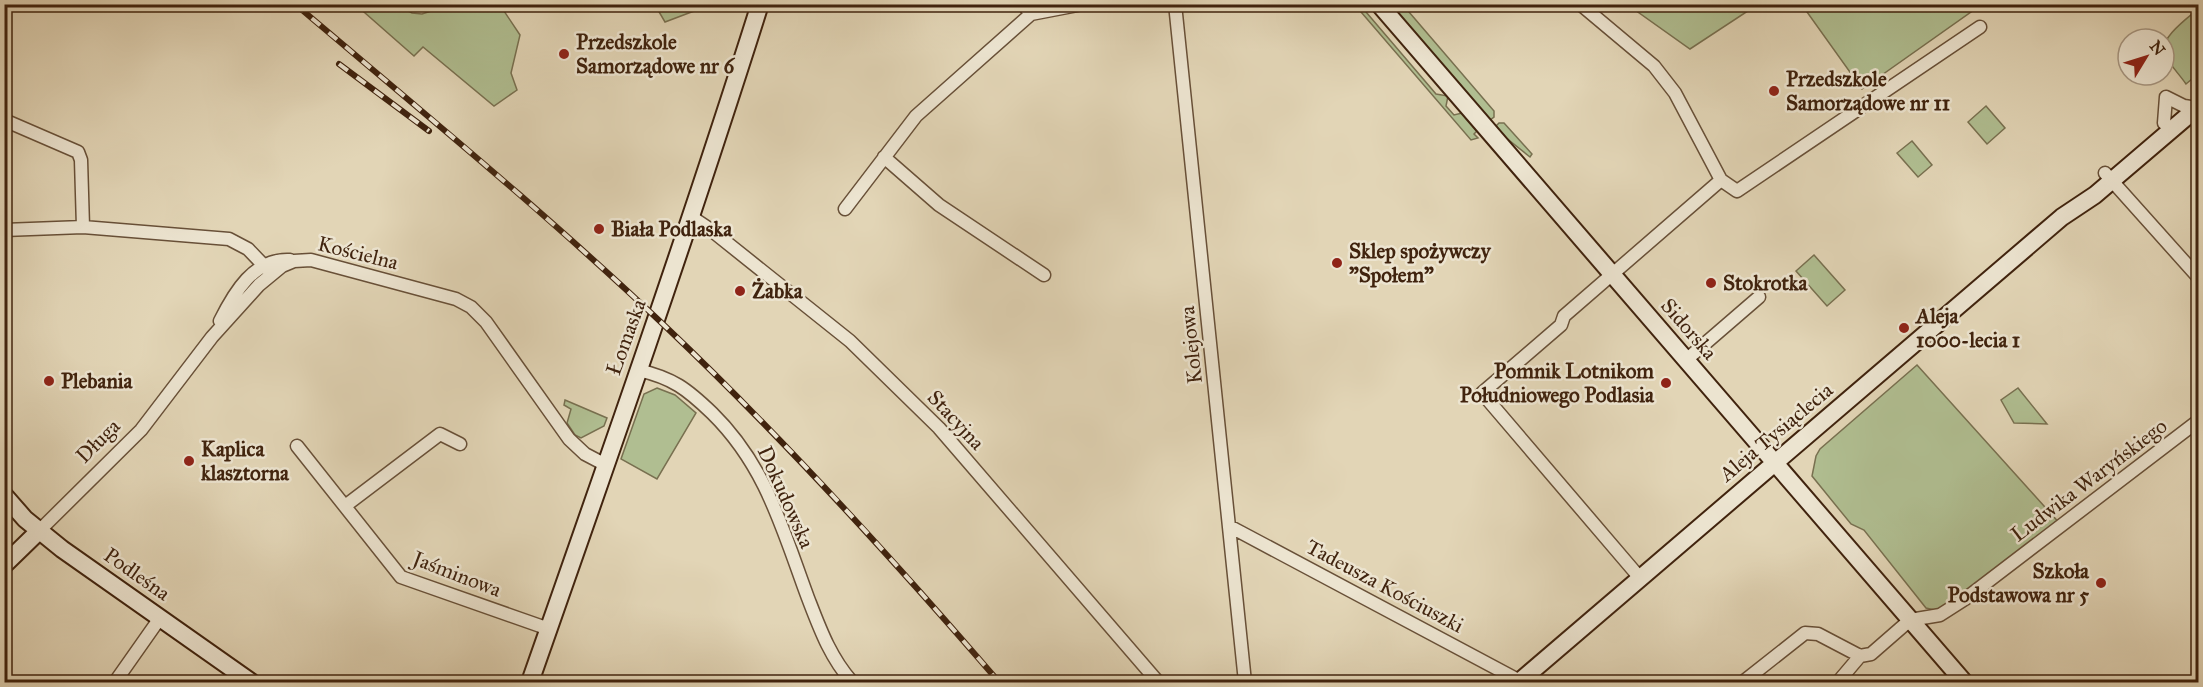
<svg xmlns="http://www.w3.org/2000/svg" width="2203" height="687" font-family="'IM FELL Great Primer',serif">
  <rect width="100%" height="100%" fill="#e2d5b6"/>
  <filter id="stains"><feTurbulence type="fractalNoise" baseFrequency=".00333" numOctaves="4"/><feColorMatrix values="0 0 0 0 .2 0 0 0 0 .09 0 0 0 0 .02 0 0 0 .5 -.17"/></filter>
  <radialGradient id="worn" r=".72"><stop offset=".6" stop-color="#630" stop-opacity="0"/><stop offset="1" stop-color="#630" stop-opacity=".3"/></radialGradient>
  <path fill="#b0be91" stroke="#787050" stroke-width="1.5" d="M356 5H397L412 13 422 14 450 5 454 10 463 5H500L520 35 511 73 517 90 494 106 423 47 414 56Z
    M655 5H710L665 22Z
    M1355 5H1366V12L1436 94 1448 96 1446 106 1454 115 1462 113 1477 131 1474 134 1478 138 1471 140Z
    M1390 5H1403L1494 111V117L1490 120Z
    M1628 5H1757L1690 49Z
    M1802 5H1986L1974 10 1862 89Z
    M2198 9V74L2186 84C2180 75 2168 63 2164 53 2159 38 2189 17 2198 9Z
    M1986 106 2005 128 1987 144 1968 122Z
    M1499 123H1504L1532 154 1530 157 1505 137 1496 126Z
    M1912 141 1932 165 1918 177 1897 153Z
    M1814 255 1845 290 1827 306 1796 271Z
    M1917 365 2062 526 1938 616 1934 610 1926 608 1864 530 1851 524 1812 476 1816 456 1820 449Z
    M657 388 675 395 696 413 657 479 621 459 644 394Z
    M2018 388 2047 424 2014 423 2001 400Z
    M565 400 607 418 604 426 581 438 575 435 567 423 571 409 564 405Z"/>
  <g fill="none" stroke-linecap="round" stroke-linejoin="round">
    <defs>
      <path id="street" d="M1023 4 1031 14
        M1175 4 1245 682
        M1580 4 1654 66 1675 93 1721 180
        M4 120 78 152 81 160 83 227
        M2164 123 2166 97 2184 106 2197 108
        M884 157 939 205 1044 275
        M2105 173 2198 277
        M845 209 916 116 1031 14 1083 4
        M693 218 711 230 850 341 939 428 1158 682
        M4 230 83 227 229 239 248 249 272 274
        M220 321C234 293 254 258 290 260
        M1686 360 1759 297
        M638 370C673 378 687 389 712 413 766 466 782 528 808 598 820 629 830 657 852 682
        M297 446 401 577 549 629
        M345 506 440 434 460 444
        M1229 526 1522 682
        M39 531 141 430 212 337 259 285 282 266 294 261 311 260 456 299 471 307 486 322 569 439 585 454 604 464
        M1640 578 1482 393 1561 325 1564 316 1721 180 1737 191 1980 27
        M115 682 160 618
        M1743 682 1805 633 1818 634 1860 656
        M1838 682 1860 656 1871 654 1910 620 1940 615 1965 599 2198 421"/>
      <path id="secondary" d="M1379 4 1964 682
        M4 495 25 519 62 549 251 682
        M4 565 39 531
        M530 682C609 457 688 232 760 4
        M1519 682 2062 217 2095 195 2198 107"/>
    </defs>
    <use href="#street" stroke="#685038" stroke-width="15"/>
    <use href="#secondary" stroke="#40230e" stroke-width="20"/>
    <use href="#street" stroke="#ece4d0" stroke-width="12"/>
    <use href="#secondary" stroke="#ece4d0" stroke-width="16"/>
    <defs>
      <path id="rail" d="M295 4C420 110 547 214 666 327 784 439 893 559 999 682
        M339 64 429 131"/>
    </defs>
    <use href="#rail" stroke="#40230e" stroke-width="6"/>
    <use href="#rail" stroke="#ece4d0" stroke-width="4" stroke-dasharray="11" stroke-linecap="butt"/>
  </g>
  <g fill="#8f2418" stroke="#ece4d0" stroke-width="2">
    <circle cx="564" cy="54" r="6"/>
    <circle cx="1774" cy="91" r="6"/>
    <circle cx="599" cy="229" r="6"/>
    <circle cx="1337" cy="263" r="6"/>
    <circle cx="1711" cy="283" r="6"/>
    <circle cx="740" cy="291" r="6"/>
    <circle cx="1904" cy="328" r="6"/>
    <circle cx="49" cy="381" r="6"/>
    <circle cx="1666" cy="383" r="6"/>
    <circle cx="189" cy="461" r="6"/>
    <circle cx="2101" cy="583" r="6"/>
  </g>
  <g text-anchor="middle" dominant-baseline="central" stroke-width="5" stroke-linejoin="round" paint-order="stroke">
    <g font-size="21" font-weight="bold" fill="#40230e" stroke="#ece4d0" text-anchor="start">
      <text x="576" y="42">Przedszkole<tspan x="576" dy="24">Samorządowe nr 6</tspan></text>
      <text x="1786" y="79">Przedszkole<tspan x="1786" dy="24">Samorządowe nr 11</tspan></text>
      <text x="611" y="229">Biała Podlaska</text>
      <text x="1349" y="251">Sklep spożywczy<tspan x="1349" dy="24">"Społem"</tspan></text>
      <text x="1723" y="283">Stokrotka</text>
      <text x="752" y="291">Żabka</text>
      <text x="1916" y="316">Aleja<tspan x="1916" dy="24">1000-lecia 1</tspan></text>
      <text x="1654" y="371" text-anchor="end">Pomnik Lotnikom<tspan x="1654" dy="24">Południowego Podlasia</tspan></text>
      <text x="61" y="381">Plebania</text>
      <text x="201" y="449">Kaplica<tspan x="201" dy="24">klasztorna</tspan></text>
      <text x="2089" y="571" text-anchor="end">Szkoła<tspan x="2089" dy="24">Podstawowa nr 5</tspan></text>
    </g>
    <g font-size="21" fill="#40230e" stroke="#ece4d0">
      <text transform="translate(358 253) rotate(14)">Kościelna</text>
      <text transform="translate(1689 329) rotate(49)">Sidorska</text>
      <text transform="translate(626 337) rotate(-70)">Łomaska</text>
      <text transform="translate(1191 345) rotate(-96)">Kolejowa</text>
      <text transform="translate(956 420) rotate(47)">Stacyjna</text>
      <text transform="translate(1776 432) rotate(-40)">Aleja Tysiąclecia</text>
      <text transform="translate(98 441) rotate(-45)">Długa</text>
      <text transform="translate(2089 480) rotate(-37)">Ludwika Waryńskiego</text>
      <text transform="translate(786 497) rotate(66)">Dokudowska</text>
      <text transform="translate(137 574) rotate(35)">Podleśna</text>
      <text transform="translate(457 574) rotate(21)">Jaśminowa</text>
      <text transform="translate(1385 586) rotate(28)">Tadeusza Kościuszki</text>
    </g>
  </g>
  <rect width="2203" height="687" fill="none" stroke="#e2d5b6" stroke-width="24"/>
  <rect x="6" y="6" width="2191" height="675" fill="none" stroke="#40230e" stroke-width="3"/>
  <rect x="12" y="12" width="2179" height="663" fill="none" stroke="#40230e" stroke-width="1.5"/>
  <g transform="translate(2146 57) rotate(52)"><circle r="28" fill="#ece4d0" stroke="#a79782" stroke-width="1.5"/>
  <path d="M0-4.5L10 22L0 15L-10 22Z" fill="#8f2418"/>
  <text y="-9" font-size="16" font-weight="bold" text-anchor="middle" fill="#40230e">N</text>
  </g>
  <rect width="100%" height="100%" filter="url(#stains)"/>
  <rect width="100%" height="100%" fill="url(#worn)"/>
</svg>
